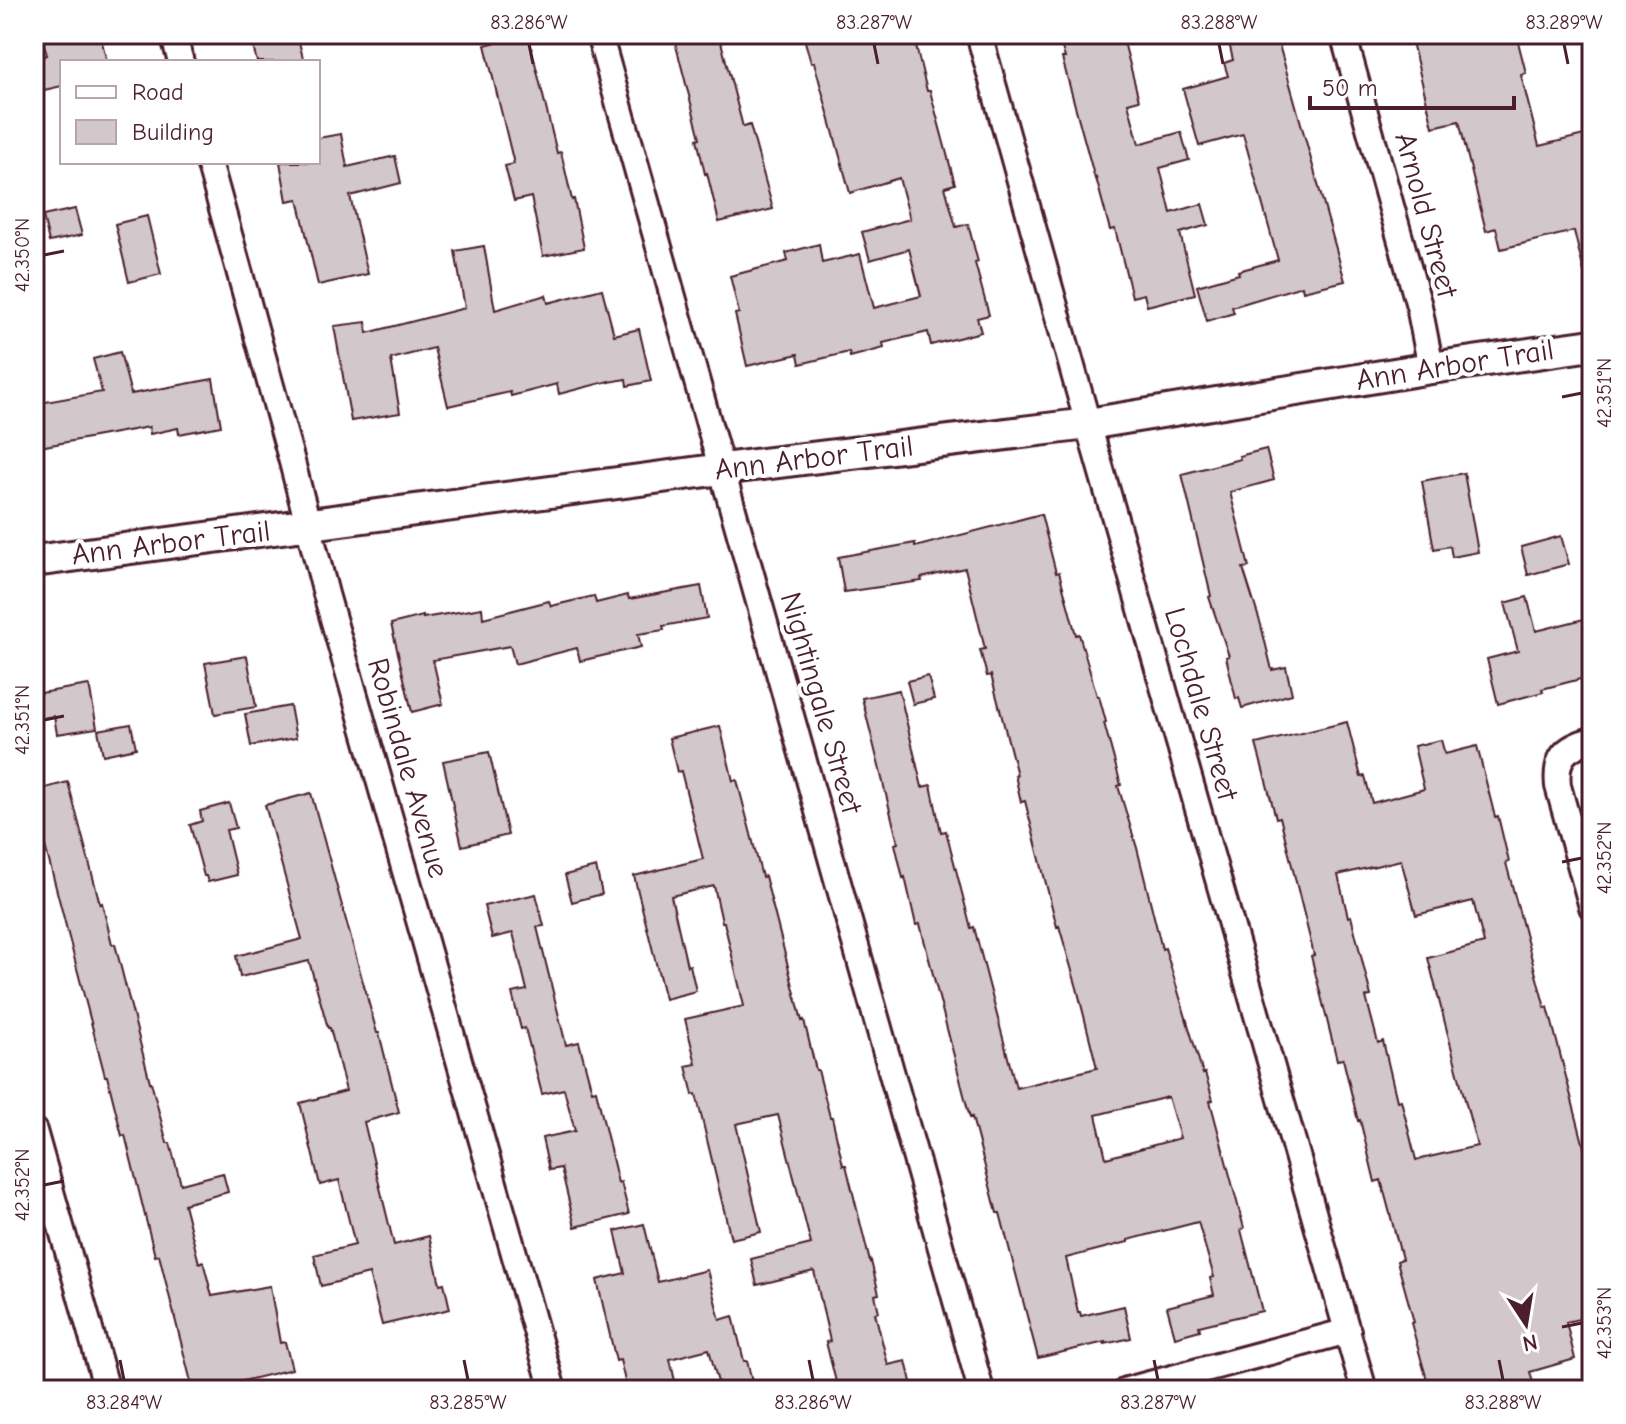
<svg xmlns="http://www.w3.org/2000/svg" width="1626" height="1424" font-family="'Comic Neue',sans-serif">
  <rect width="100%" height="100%" fill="#fff"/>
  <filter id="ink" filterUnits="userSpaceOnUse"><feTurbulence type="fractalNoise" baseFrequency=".0125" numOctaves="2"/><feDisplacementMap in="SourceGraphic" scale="16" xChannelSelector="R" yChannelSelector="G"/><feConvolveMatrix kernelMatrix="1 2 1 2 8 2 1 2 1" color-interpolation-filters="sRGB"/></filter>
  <g filter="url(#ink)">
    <path fill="#d2c7cb" stroke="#4a1f2b" stroke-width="2" fill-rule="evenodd" d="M41 34H100L107 62H62V86L44 90 36 58 47 55Z
      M250 34H297L304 62H257Z
      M528 34 557 153 561 152 572 200 574 199 584 248 543 256 531 197 514 201 505 166 514 164 485 45Z
      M673 34H719L743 127 750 125 773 209 719 222 707 173 705 174 697 139 700 138Z
      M803 34H913L927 91H930L955 184 945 187 956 227 968 224 978 262 975 263 989 315 977 318 981 332 931 345 928 332 883 343 884 348 850 357 849 352 800 364 798 354 747 366 735 314 739 313 730 276 788 261 786 253 819 244 822 263 860 254 874 308 921 296 909 249 870 260 862 232 910 219 899 178 850 193 814 62 811 63Z
      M1058 34H1122L1139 100 1128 103 1139 144 1181 132 1189 160 1160 168 1171 213 1202 204 1208 225 1180 233 1195 294 1147 306 1144 294 1132 297 1115 229 1110 230 1096 178 1095 179 1062 58H1065Z
      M1227 34H1276L1345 281 1303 291 1302 286 1232 307 1234 313 1207 321 1197 286 1239 274 1238 271 1278 260 1243 134 1199 146 1183 89 1228 76 1224 63 1233 60Z
      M1410 34H1516L1526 73 1521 75 1539 146 1592 133V271L1584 272 1574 231 1501 249 1496 228 1486 231 1459 121 1433 127Z
      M341 134 347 167 395 156 401 183 350 196 368 274 318 285 298 199 287 201 280 162H318V138Z
      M75 209 82 235 49 242 43 216Z
      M147 216 161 274 129 282 115 224Z
      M484 246 495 310 546 295 548 303 602 289 614 335 639 329 651 381 627 386 626 379 609 382V381L559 394 557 384 511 396 510 392 448 406 434 348 391 359 400 413 351 421 334 326 366 322 367 333 465 308 455 251Z
      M120 352 131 394 213 379 221 426 179 434 178 428 150 434 149 427 34 448V404L102 392 93 359Z
      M1266 449 1274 480 1230 492 1249 567 1243 568 1261 625 1272 670 1286 667 1292 694 1242 708 1239 698 1236 699 1226 657 1229 656 1209 597 1211 596 1182 474 1240 459 1239 456Z
      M1464 473 1478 552 1452 557 1450 546 1434 549 1422 481Z
      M1041 514 1056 573 1059 572 1076 635 1079 634 1097 696H1099L1106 722 1104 723 1121 785 1118 786 1137 848 1162 949 1165 948 1203 1074 1205 1073 1213 1100 1210 1101 1244 1228 1241 1230 1262 1311 1199 1326 1200 1330 1175 1337 1167 1307 1214 1295 1210 1278 1214 1277 1198 1222 1128 1240V1242L1066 1258 1078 1312H1080L1081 1316 1124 1306 1131 1338 1105 1344V1342L1038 1358 1000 1213H997L972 1117 970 1118 920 924 916 925 905 877 903 878 895 844 898 843 862 698 899 690 922 787 931 785 941 832 946 831 971 928 974 927 1016 1088 1097 1068 1077 988 1059 926 1057 927 1025 801 1021 802 1015 775H1017L991 675 987 676 980 650 985 649 965 568 921 578 922 581 844 592 838 557 915 543V547ZM1168 1097 1180 1138 1106 1158 1096 1115Z
      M1561 536 1569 564 1528 575 1521 547Z
      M701 586 707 618 663 626 664 630 638 634 641 647 580 661 577 648 515 664 510 646 433 660 443 704 412 712 391 624 423 616V618L482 608 483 618 549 601 551 606 594 596 596 603 628 595 629 599Z
      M1527 597 1536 631 1588 618 1592 634V676L1542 689 1543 692 1498 704 1487 659 1518 651 1505 603Z
      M247 656 256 707 215 714 205 663Z
      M928 676 934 699 913 704 907 681Z
      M89 685 97 728 57 734 54 716 34 720V694Z
      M290 706 296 738 251 746 245 714Z
      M1347 722 1361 777 1365 776 1372 803 1424 789 1414 746 1441 740 1445 754 1477 746 1495 817 1498 816 1509 862 1506 863 1545 1008 1548 1007 1592 1178V1316L1566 1322 1575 1359 1530 1372 1535 1390H1430L1423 1366 1411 1323 1414 1322 1397 1261 1402 1259 1381 1180 1375 1182 1360 1120 1358 1121 1343 1059 1337 1060 1311 956 1314 955 1280 817 1276 818 1256 744ZM1401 860 1416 915 1473 901 1484 943 1428 958 1477 1146 1416 1160 1401 1100 1397 1101 1383 1041 1378 1043 1366 997 1371 996 1351 916 1348 917 1338 875Z
      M131 724 136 748 103 755 98 730Z
      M720 726 733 781 737 780 762 877 765 876 802 1021 804 1020 816 1070H818L830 1117H832L843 1165H846L870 1262 871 1261 879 1294 875 1295 879 1312 875 1313 888 1365 906 1361 913 1390H838L826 1342 830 1341 814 1271 757 1285 751 1259 811 1244 778 1115 736 1124 761 1232 731 1239 696 1094 693 1095 686 1066 696 1064 685 1019 744 1006 724 922H722L714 886 671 896 687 966 690 965 696 991 665 999 634 876 703 859 681 771 677 772 669 738Z
      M489 752 508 835 462 846 443 761Z
      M68 782 100 904 102 903 112 944H115L150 1082H151L167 1143H170L181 1184 223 1173 228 1192 184 1204 199 1263 203 1261 212 1296 270 1286 280 1343 285 1342 292 1369 235 1383 237 1390H193L159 1255 155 1256 125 1135 122 1136 107 1076H105L42 834 39 835 34 816V791Z
      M311 793 377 1033H379L399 1112 364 1122 394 1245 429 1236 440 1284 444 1283 450 1309 382 1325 369 1274 321 1286 314 1255 355 1245 339 1180 320 1185 300 1103 346 1091 330 1028H328L309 961 240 977 236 956 302 939 265 805Z
      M229 803 236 828 226 830 237 875 208 882 206 876H204L190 825 202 821 200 811Z
      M596 867 602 894 572 902 565 875Z
      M536 894 544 926 537 927 566 1045 579 1042 592 1091 596 1090 618 1183 621 1182 629 1214 575 1227 561 1168 549 1170 542 1138 575 1131 564 1089 542 1094 525 1028 521 1029 512 993 527 990 513 933 492 938 484 906Z
      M644 1224 658 1282 707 1270 720 1320 733 1316 744 1361H747L754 1390H720L709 1349 670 1359 677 1390H627L620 1360 616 1361 597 1280 625 1273 615 1231Z"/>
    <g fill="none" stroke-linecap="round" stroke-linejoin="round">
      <defs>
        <path id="minor" d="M173 34 181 62
          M599 34 981 1390
          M979 34 1088 424 1364 1390
          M1343 34 1419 306 1431 368
          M209 162 291 458 326 594 553 1390
          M1592 740C1565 747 1555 757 1558 786L1592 907
          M34 1131 107 1390
          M1127 1390 1348 1331"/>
        <path id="tertiary" d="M34 561 722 469 1088 424 1431 368 1592 345"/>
      </defs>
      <use href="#minor" stroke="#4a1f2b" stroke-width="30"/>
      <use href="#tertiary" stroke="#4a1f2b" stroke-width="36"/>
      <use href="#minor" stroke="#fff" stroke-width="24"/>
      <use href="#tertiary" stroke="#fff" stroke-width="30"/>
    </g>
  </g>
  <path fill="none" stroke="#4a1f2b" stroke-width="3" d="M529 44 533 64M874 44 878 64M1219 44 1223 64M1564 44 1568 64M44 255 64 251M1562 397 1582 393M44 720 64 716M1562 862 1582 858M44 1185 64 1181M1562 1327 1582 1323M120 1360 124 1380M464 1360 468 1380M809 1360 813 1380M1154 1360 1158 1380M1499 1360 1503 1380"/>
  <g text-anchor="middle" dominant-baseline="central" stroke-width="8" stroke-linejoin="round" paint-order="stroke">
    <g font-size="30" fill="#4a1f2b" stroke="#fff">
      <text transform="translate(1426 215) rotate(75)">Arnold Street</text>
      <text transform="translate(1455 365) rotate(-9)">Ann Arbor Trail</text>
      <text transform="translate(814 458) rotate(-7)">Ann Arbor Trail</text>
      <text transform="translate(171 543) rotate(-7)">Ann Arbor Trail</text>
      <text transform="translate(821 703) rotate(74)">Nightingale Street</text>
      <text transform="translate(1201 704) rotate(74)">Lochdale Street</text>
      <text transform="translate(408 768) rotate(74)">Robindale Avenue</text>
    </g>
  </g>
  <rect width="1626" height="1424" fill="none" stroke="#fff" stroke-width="88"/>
  <rect x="60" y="60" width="260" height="104" fill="#ffffff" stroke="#b7a5aa" stroke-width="2"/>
  <rect x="76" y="86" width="40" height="12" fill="#ffffff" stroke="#b7a5aa" stroke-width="2"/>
  <text x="132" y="100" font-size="24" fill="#4a1f2b">Road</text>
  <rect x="76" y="120" width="40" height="24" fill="#d2c7cb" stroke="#b7a5aa" stroke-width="2"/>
  <text x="132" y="140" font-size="24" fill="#4a1f2b">Building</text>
  <g transform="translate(1526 1324) rotate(168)" stroke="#ffffff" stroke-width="6" paint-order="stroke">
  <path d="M0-6L14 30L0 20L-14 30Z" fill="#4a1f2b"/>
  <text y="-12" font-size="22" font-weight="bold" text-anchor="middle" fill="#4a1f2b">N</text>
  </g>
  <path d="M1310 96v12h204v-12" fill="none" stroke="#4a1f2b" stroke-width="4"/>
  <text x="1322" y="96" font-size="24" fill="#4a1f2b" stroke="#ffffff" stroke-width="6" paint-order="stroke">50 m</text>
  <rect x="44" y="44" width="1538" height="1336" fill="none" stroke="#4a1f2b" stroke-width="3"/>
  <g font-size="20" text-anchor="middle" fill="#4a1f2b">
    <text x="529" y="29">83.286°W</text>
    <text x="874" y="29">83.287°W</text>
    <text x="1219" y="29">83.288°W</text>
    <text x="1564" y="29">83.289°W</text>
    <text transform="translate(22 255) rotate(-90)" y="7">42.350°N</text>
    <text transform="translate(1604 393) rotate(-90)" y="7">42.351°N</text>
    <text transform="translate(22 720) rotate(-90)" y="7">42.351°N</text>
    <text transform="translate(1604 858) rotate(-90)" y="7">42.352°N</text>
    <text transform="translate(22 1185) rotate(-90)" y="7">42.352°N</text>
    <text transform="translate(1604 1323) rotate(-90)" y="7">42.353°N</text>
    <text x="124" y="1409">83.284°W</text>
    <text x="468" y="1409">83.285°W</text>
    <text x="813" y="1409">83.286°W</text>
    <text x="1158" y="1409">83.287°W</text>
    <text x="1503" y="1409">83.288°W</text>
  </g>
</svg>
